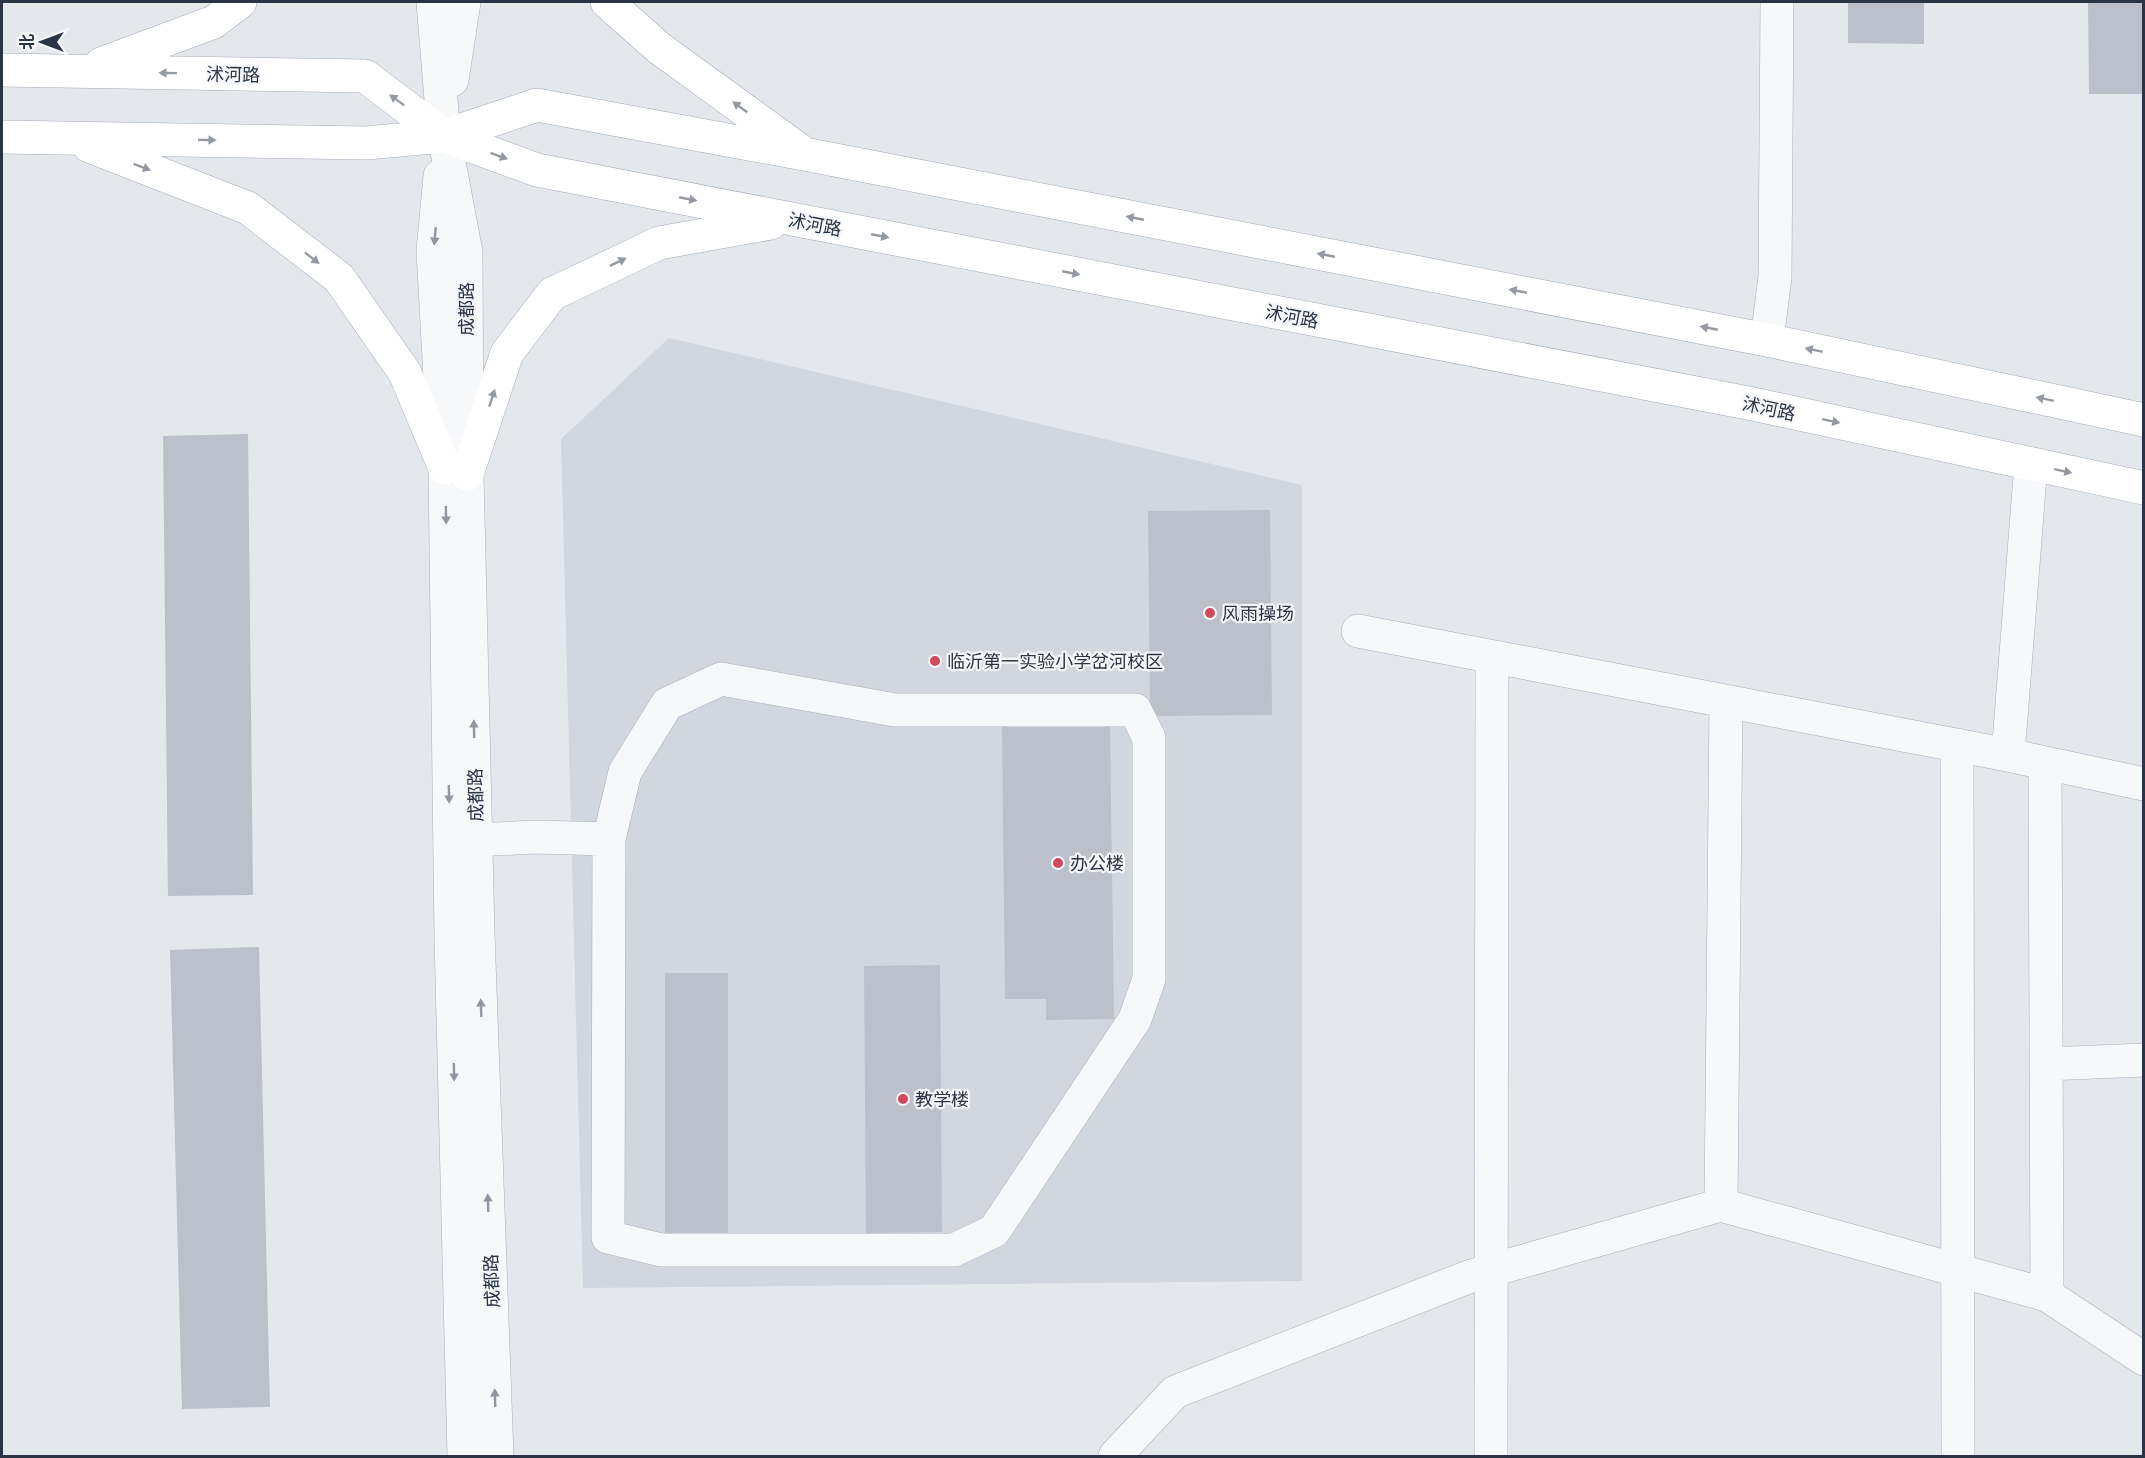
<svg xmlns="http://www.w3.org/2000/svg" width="2145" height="1458" font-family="'Open Sans','Noto Sans SC',sans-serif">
  <rect width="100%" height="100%" fill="#e4e7ec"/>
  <path fill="#d2d6de" d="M669 338 1302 485V1281L583 1288 561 439Z"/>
  <path fill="#bbc0ca" d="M1848 2H1924V44L1848 43Z
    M2088 2H2144V94H2089Z
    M248 434 253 895 168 896 163 436Z
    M1270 510 1272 715 1150 716 1148 511Z
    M1110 726 1114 1019 1046 1020V999H1005L1002 727Z
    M259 947 270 1407 182 1409 170 950Z
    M940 965 942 1232 866 1233 864 966Z
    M665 973H728V1234H665Z"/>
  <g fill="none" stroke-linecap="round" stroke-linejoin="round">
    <defs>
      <path id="minor" d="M433 2 444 136 466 252 467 474 478 934 497 1456
        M452 80 464 2
        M440 176 433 251 445 468 451 938 464 1456
        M1767 340 1775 277 1777 2
        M2031 464 2008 755 2144 784
        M1358 631 2008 755
        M1957 745 1958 1456
        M2045 763 2047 1295
        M476 840 535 837 609 839 625 772 667 704 721 679 895 710H1135L1149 738V979L1135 1019 994 1231 954 1250H661L608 1237 609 839
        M2046 1064 2144 1060
        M1721 1205 1726 702
        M1115 1456 1175 1392 1471 1276 1721 1205 2047 1295 2144 1359
        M1491 1456 1492 657"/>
      <path id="major" d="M607 2 659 48 798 149
        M101 64 214 22 240 2
        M2 70 365 76 444 136 537 170 1753 404 2144 488
        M2 137 366 143 444 136 537 105 804 154 1767 340 2144 420
        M89 146 248 208 339 278 405 373 445 468
        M467 474 507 353 552 294 659 243 771 223"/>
    </defs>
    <use href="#minor" stroke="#a9aeb7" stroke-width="34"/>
    <use href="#major" stroke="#a3abb8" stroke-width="34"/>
    <use href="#minor" stroke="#f7f8fa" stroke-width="33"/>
    <use href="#major" stroke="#fff" stroke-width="33"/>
  </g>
  <defs><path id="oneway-solid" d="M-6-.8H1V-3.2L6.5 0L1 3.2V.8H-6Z" transform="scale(1.5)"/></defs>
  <g fill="#959aa2">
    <use href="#oneway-solid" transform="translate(168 73) rotate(-179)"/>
    <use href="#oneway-solid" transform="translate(397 100) rotate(-143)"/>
    <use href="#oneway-solid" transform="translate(740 107) rotate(-144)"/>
    <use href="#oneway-solid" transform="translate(207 140) rotate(1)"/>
    <use href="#oneway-solid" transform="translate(499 156) rotate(20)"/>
    <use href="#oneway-solid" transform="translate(142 167) rotate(21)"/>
    <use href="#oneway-solid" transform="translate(688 199) rotate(11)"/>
    <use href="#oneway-solid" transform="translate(1135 218) rotate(-169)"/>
    <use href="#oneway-solid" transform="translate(880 236) rotate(11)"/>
    <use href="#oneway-solid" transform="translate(1326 255) rotate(-169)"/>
    <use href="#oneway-solid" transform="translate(312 258) rotate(38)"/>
    <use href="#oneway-solid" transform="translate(618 262) rotate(-26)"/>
    <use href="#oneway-solid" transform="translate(1071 273) rotate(11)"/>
    <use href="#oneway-solid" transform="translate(1518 291) rotate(-169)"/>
    <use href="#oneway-solid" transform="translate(1709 328) rotate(-169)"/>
    <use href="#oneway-solid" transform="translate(1814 350) rotate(-168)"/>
    <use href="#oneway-solid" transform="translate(492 398) rotate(-72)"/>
    <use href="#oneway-solid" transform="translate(2045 399) rotate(-168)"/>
    <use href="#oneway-solid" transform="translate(1831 421) rotate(12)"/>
    <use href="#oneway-solid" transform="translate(2063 471) rotate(12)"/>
  </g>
  <g fill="#9196a0">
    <use href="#oneway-solid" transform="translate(435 236) rotate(95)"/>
    <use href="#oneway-solid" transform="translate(446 515) rotate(89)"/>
    <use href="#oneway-solid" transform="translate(474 729) rotate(-91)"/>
    <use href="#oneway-solid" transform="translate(449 794) rotate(89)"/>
    <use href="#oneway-solid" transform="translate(481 1008) rotate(-92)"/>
    <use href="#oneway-solid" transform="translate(454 1072) rotate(89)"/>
    <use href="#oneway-solid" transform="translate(488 1203) rotate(-92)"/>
    <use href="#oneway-solid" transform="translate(495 1398) rotate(-92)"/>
  </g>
  <g fill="#d1495b" stroke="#f4f6f9" stroke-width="2">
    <circle cx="1210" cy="613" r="6"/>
    <circle cx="935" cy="661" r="6"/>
    <circle cx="1058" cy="863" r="6"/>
    <circle cx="903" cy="1099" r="6"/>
  </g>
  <g text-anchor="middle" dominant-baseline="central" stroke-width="4.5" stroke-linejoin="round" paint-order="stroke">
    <g font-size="18" fill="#2b3445" stroke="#f4f6f9">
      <text transform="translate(233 74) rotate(1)">沭河路</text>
      <text transform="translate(815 224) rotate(11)">沭河路</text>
      <text transform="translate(466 309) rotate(-90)">成都路</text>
      <text transform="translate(1292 316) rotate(11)">沭河路</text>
      <text transform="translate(1769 408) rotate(12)">沭河路</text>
      <text transform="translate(475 795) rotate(-91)">成都路</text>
      <text transform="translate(491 1281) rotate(-92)">成都路</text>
    </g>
    <g font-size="18" fill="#2b3445" stroke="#f4f6f9" text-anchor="start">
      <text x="1222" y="613">风雨操场</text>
      <text x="947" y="661">临沂第一实验小学岔河校区</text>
      <text x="1070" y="863">办公楼</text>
      <text x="915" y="1099">教学楼</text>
    </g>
  </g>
  <rect width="2145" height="1458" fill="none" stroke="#2b3445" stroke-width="6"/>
  <g transform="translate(42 42) rotate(270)" stroke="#f4f6f9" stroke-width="4.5" paint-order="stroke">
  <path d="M0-4.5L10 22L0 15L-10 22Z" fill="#2b3445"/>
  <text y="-9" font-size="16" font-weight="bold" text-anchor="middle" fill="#2b3445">北</text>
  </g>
</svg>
